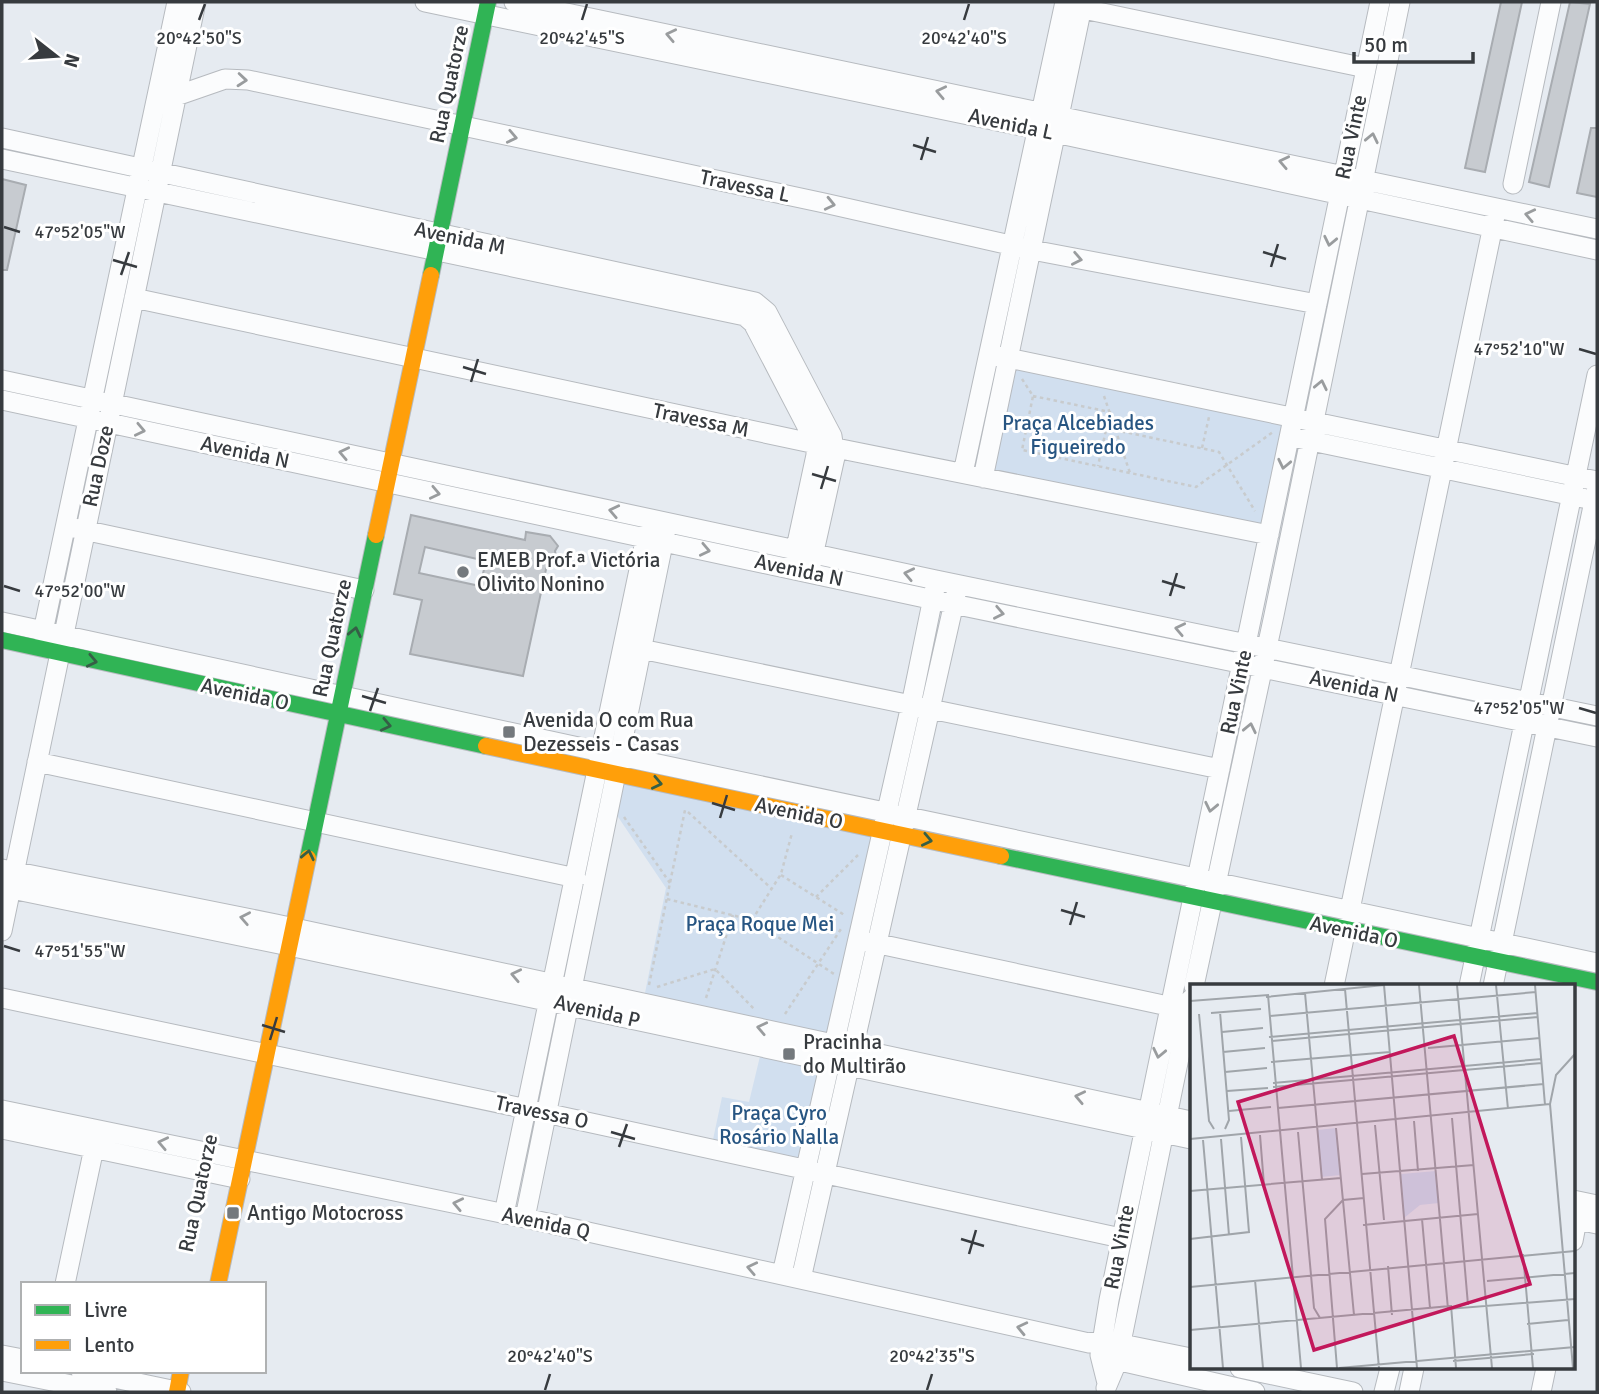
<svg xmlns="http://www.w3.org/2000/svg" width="1599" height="1394" viewBox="0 0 1599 1394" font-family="Signika,sans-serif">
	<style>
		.green { fill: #d1dfef }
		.building { fill: #c7cbd0; stroke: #a8acb1; stroke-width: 2; fill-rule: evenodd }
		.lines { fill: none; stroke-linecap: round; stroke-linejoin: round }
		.street-casing { stroke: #b6babf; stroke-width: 21 }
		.fast-casing { stroke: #b6babf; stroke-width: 18 }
		.slow-casing { stroke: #b6babf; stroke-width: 18 }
		.path { stroke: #c8cbcd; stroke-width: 2.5; stroke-dasharray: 3.5 3.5; stroke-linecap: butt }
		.street { stroke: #fbfcfd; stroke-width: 19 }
		.fast { stroke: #30b455; stroke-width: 16 }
		.slow { stroke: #ff9f0a; stroke-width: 16 }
		.oneway { stroke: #999c9e }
		.oneway2 { stroke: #355f46 }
		.ticks { fill: none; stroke: #373b3f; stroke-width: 2.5 }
		.poi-dot { fill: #74797d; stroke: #fff; stroke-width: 2.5 }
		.labels { text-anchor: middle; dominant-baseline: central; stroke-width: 6; stroke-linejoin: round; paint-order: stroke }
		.street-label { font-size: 21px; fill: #373b3f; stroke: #fff }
		.park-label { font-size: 21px; fill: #275582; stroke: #fff }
		.poi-label { font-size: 21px; fill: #373b3f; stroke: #fff; text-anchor: start }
		.inset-road { fill: none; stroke: #a0a5aa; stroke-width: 2 }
		.view { fill: #c2185b; fill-opacity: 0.15; stroke: #c2185b; stroke-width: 3.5 }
		.inset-edge { fill: none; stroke: #373b3f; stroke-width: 3.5 }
		.ticks-label { font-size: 18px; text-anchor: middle; fill: #373b3f; stroke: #fff; stroke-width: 6; stroke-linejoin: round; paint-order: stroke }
	</style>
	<rect width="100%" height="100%" fill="#e6ebf1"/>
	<path class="green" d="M1010 359 1293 418 1269 535 984 477Z
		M616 774 882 831 834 1043 643 1003 666 888 610 805Z
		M762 1048 830 1063 806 1170 711 1149 722 1097 749 1102Z"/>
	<path class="building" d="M1501 2H1522L1485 172 1465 168Z
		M1570 2 1590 4 1549 187 1529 182Z
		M1591 128H1597V197L1577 193Z
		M2 179 26 185 7 270H2Z
		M411 515 525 540 526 532 550 536 558 546 555 551 556 556 548 560 523 676 410 654 422 600 394 594ZM425 547 486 561 480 586 419 573Z"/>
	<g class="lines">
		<defs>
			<path id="street" d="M425 2 1055 133 1597 250
				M514 2 1597 229
				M1069 6 1366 68
				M176 96 225 79 248 80 824 203 1032 250 1317 304
				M2 138 755 302 767 312 832 436 835 457 811 565
				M2 159 745 316 753 323 816 444V455L793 562
				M1513 184 1551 2
				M134 298 816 444 1269 535
				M989 354 1597 481
				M2 380 936 580 1597 716
				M2 400 953 604 1597 737
				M1297 438 1583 498
				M963 473 1065 2
				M983 478 1083 2
				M74 528 364 590
				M2 622 620 756 1597 963
				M41 641 177 2
				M641 649 1220 769
				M37 762 576 878
				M2 869 276 924 1191 1121
				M2 887 289 946 1191 1139
				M2 931 196 2
				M865 941 1168 1006
				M1194 986 1274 615 1400 2
				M1334 986 1495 216
				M1469 986 1597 375
				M1493 986 1597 487
				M2 998 527 1109 1121 1238
				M2 1110 525 1218 1089 1343 1102 1340 1191 1358
				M2 1129 240 1179
				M1573 1200 1597 1205
				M504 1214 648 527
				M525 1218 666 529
				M1573 1219 1597 1224
				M1573 1241 1577 1220
				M782 1274 911 705 935 588
				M801 1279 956 594
				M65 1284 94 1148
				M2 1355 23 1359
				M1107 1358 1255 1392
				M1240 1368 1353 1392
				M2 1371 107 1392
				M81 1371 181 1392
				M1107 1383 1100 1355 1109 1300 1380 2
				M1106 1388 1117 1362 1191 999
				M1384 1392 1390 1368
				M1409 1392 1414 1368
				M1541 1392 1546 1368"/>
			<path id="fast" d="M431 275 488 2
				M2 640 486 746
				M1001 856 1597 982
				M308 858 376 535"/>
			<path id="slow" d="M376 535 431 275
				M486 746 1001 856
				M218 1284 308 858
				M177 1392 181 1371"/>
		</defs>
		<use href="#street" class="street-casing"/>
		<use href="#fast" class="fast-casing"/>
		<use href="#slow" class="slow-casing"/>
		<path class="path" d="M1022 379 1033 396 1022 450 1196 487 1273 432
			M1033 396 1110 412 1098 466
			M1104 396 1130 473
			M1115 430 1219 452 1255 511
			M1202 448 1209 417
			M688 812 772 889
			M624 817 670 883
			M781 875 846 916
			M816 897 858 855
			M667 899 752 920 834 974
			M752 920 781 874 792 833
			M649 985 685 810
			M657 987 715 969 754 1009
			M706 998 733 915
			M785 1014 841 929"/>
		<use href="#street" class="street"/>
		<use href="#fast" class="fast"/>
		<use href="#slow" class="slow"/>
	</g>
	<defs><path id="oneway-chevron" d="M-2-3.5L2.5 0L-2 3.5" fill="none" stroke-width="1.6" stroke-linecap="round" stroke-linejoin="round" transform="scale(1.75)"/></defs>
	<g class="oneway">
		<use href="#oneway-chevron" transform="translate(671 35) rotate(-168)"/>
		<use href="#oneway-chevron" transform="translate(242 80) rotate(5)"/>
		<use href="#oneway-chevron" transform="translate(941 92) rotate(-168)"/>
		<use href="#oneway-chevron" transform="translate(512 137) rotate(12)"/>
		<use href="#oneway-chevron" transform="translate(1372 138) rotate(-78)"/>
		<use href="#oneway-chevron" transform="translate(1284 162) rotate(-168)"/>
		<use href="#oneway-chevron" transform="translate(830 204) rotate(13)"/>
		<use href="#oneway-chevron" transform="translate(1530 215) rotate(-168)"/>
		<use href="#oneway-chevron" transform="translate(1330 241) rotate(102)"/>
		<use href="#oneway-chevron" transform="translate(1077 259) rotate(11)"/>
		<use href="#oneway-chevron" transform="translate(1321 385) rotate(-78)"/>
		<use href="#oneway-chevron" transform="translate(140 430) rotate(12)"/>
		<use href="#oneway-chevron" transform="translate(344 453) rotate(-168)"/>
		<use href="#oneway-chevron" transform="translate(1284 464) rotate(102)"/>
		<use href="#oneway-chevron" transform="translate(435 493) rotate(12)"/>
		<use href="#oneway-chevron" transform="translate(614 511) rotate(-168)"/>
		<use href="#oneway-chevron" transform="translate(705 550) rotate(12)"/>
		<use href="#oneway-chevron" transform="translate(909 574) rotate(-168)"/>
		<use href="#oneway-chevron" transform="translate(999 613) rotate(11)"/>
		<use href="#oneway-chevron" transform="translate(1180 629) rotate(-168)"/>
		<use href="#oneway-chevron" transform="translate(1250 728) rotate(-78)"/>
		<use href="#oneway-chevron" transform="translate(1211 807) rotate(102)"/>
		<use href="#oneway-chevron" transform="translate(245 918) rotate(-169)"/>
		<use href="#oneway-chevron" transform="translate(516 975) rotate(-168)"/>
		<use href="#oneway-chevron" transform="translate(762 1028) rotate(-168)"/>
		<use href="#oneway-chevron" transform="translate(1159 1053) rotate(102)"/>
		<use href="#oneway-chevron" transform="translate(1080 1097) rotate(-168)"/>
		<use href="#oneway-chevron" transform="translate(163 1143) rotate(-168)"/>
		<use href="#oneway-chevron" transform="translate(458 1204) rotate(-168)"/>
		<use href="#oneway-chevron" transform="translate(752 1268) rotate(-168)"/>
		<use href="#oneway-chevron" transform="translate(1022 1328) rotate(-167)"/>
	</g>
	<g class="oneway2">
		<use href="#oneway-chevron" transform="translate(355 632) rotate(-78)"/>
		<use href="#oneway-chevron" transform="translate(92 661) rotate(12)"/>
		<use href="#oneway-chevron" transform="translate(386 725) rotate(12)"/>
		<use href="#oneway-chevron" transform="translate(657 783) rotate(12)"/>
		<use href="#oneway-chevron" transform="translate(927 840) rotate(12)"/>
		<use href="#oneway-chevron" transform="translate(308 855) rotate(-78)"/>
	</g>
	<path class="ticks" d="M199 20 205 4M582 20 587 4M964 20 969 4M913 145 936 152M921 160 928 137M4 227 20 232M1263 252 1286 259M113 260 137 267M1271 267 1278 244M121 275 129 252M1579 349 1596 354M463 367 486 374M471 382 478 359M812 474 836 481M821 489 828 466M1162 581 1185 588M4 586 20 591M1170 596 1177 573M362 696 386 703M1579 708 1596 713M370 711 378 688M712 803 735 810M720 818 727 795M1061 910 1085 917M1070 925 1077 902M4 946 20 951M262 1025 285 1032M270 1040 277 1017M611 1132 635 1139M619 1147 627 1124M961 1239 984 1246M969 1254 976 1230M545 1390 550 1374M927 1390 932 1374"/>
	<g class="poi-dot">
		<circle cx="463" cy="572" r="7"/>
		<rect x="502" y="725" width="14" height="14" rx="3.5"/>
		<rect x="782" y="1047" width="14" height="14" rx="3.5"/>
		<rect x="226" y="1206" width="14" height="14" rx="3.5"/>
	</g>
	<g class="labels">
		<g class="street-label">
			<text transform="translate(449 84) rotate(-78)">Rua Quatorze</text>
			<text transform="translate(1011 124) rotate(12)">Avenida L</text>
			<text transform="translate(1351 137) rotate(-78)">Rua Vinte</text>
			<text transform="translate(745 186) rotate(12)">Travessa L</text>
			<text transform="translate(460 238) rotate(12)">Avenida M</text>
			<text transform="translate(701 420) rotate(12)">Travessa M</text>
			<text transform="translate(245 452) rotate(12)">Avenida N</text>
			<text transform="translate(98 466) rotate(-78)">Rua Doze</text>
			<text transform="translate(799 570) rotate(12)">Avenida N</text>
			<text transform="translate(332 638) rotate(-78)">Rua Quatorze</text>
			<text transform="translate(1354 686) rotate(12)">Avenida N</text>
			<text transform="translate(1236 692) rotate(-78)">Rua Vinte</text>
			<text transform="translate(245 694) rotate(12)">Avenida O</text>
			<text transform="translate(799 813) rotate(12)">Avenida O</text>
			<text transform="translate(1354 932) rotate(12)">Avenida O</text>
			<text transform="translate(597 1011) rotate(13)">Avenida P</text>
			<text transform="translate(542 1112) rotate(12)">Travessa O</text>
			<text transform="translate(198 1193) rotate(-78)">Rua Quatorze</text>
			<text transform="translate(546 1223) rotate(12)">Avenida Q</text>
			<text transform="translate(1119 1247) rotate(-79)">Rua Vinte</text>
		</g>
		<g class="park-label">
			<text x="1078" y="423">Praça Alcebiades<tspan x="1078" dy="24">Figueiredo</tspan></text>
			<text x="760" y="924">Praça Roque Mei</text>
			<text x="779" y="1113">Praça Cyro<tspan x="779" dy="24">Rosário Nalla</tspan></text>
		</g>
		<g class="poi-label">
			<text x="477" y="560">EMEB Prof.ª Victória<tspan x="477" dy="24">Olivito Nonino</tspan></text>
			<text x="523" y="720">Avenida O com Rua<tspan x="523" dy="24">Dezesseis - Casas</tspan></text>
			<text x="803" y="1042">Pracinha<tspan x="803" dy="24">do Multirão</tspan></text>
			<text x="247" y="1213">Antigo Motocross</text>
		</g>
	</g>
	<g transform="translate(1190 984)">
		<rect width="385" height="385" fill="#e6ebf1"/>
		<path d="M146 144 151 191 131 193 127 146ZM246 187 249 219 230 221 214 234 211 190Z" fill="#d1dfef"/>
		<path class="inset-road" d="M194 1 227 384M229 1 258 325 385 315M267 1 302 384M306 1 318 125M345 1 355 121M155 5 189 384M115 9 132 196M76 13 194 1M0 17 78 11 111 384M30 28 39 136 35 145M21 29 71 25M9 30 19 137 24 145M80 32 346 8M32 48 73 44M79 53 348 29M82 57 348 33M238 64 350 54M33 68 75 64M81 78 200 68M35 88 77 84M83 99 352 75M83 103 352 79M37 107 78 104M88 124 354 100M39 127 81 123M262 134 278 321M224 137 228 187M185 141 194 236M146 144 164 331M108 148 124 324 130 334M70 151 74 201M0 155 360 120M31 155 39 251M13 156 33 384M172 190 284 181M0 207 151 194M232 235 240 324M173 241 288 230M0 255 59 248 51 153M333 270 343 384M198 282 202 331M65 296 73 384M297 297 385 289M0 303 385 267M261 321 266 384M337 340 378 336M0 346 260 322M263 377 344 370M147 384 135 235 153 216 174 214M149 384 385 363M383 384 360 120 366 91 385 70"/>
		<path class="view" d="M264 52 340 300 124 366 48 118Z"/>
		<rect width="385" height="385" class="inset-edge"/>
	</g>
	<g class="ticks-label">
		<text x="199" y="44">20°42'50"S</text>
		<text x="582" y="44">20°42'45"S</text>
		<text x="964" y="44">20°42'40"S</text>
		<text x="80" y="238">47°52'05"W</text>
		<text x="1519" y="355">47°52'10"W</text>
		<text x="80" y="597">47°52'00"W</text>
		<text x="1519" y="714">47°52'05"W</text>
		<text x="80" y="957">47°51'55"W</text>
		<text x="550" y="1362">20°42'40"S</text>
		<text x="932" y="1362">20°42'35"S</text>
	</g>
	<rect width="1599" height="1394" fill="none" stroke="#373b3f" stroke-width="7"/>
	<rect x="21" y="1282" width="245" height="91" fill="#ffffff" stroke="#afb1b2" stroke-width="2"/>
	<rect x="35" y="1305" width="35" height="10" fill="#30b455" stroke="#afb1b2" stroke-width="2"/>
	<text x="84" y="1317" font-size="21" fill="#373b3f">Livre</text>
	<rect x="35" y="1340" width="35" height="10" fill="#ff9f0a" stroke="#afb1b2" stroke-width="2"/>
	<text x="84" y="1352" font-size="21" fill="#373b3f">Lento</text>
	<g transform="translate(56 56) rotate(107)" stroke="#ffffff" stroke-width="5" paint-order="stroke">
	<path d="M0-5L12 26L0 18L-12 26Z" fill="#373b3f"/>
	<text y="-10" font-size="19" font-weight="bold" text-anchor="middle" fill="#373b3f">N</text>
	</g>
	<path d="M1354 52v10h119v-10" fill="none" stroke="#373b3f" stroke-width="3.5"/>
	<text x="1364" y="52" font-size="21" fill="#373b3f" stroke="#ffffff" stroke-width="5" paint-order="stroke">50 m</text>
</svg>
